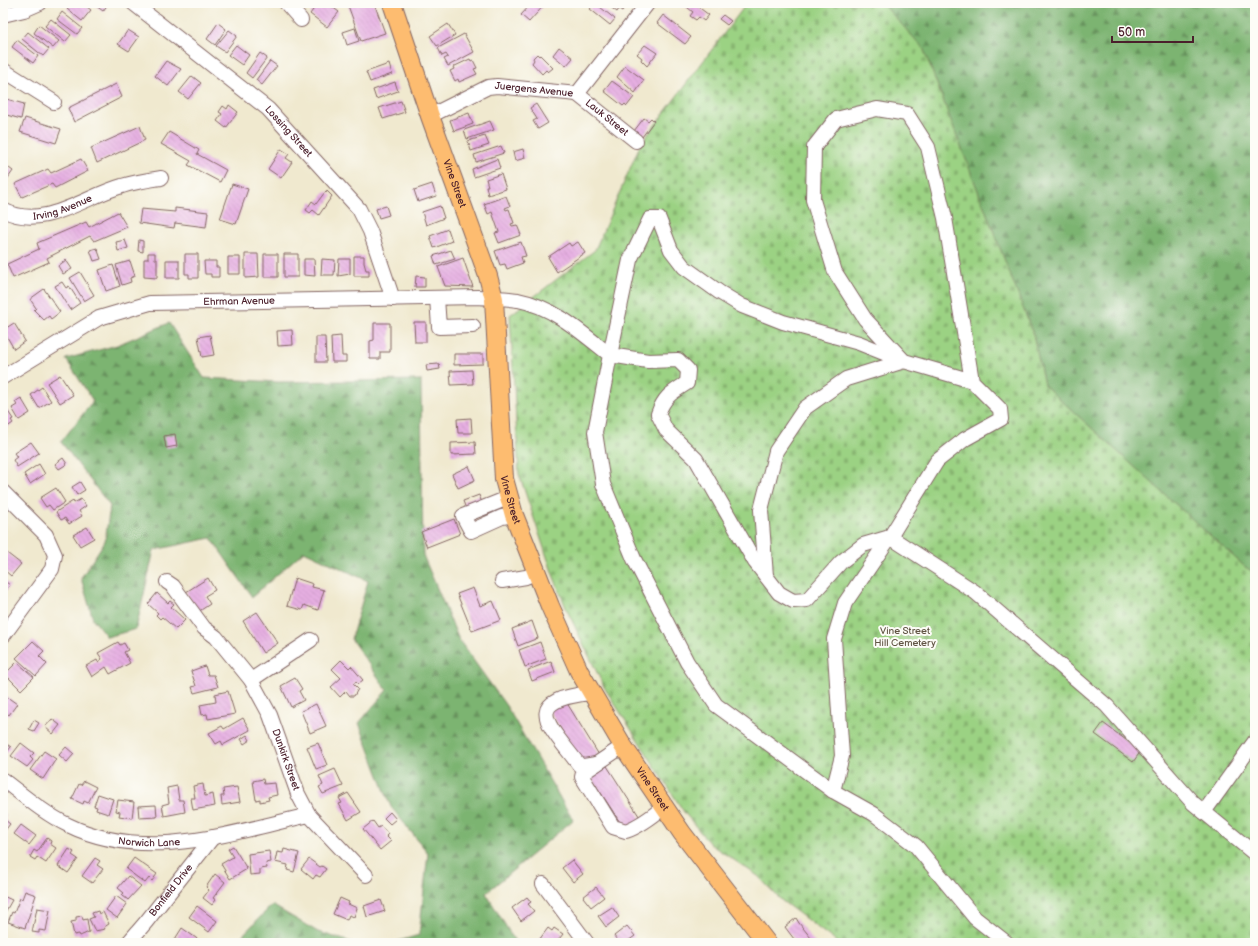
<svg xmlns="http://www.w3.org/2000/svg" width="1258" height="946" viewBox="0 0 1258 946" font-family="'Balsamiq Sans',sans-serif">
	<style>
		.forest { fill: url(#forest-firs); stroke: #636a4e }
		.cemetery { fill: url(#cemetery-stones); stroke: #727857 }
		.building { fill: url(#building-back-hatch) }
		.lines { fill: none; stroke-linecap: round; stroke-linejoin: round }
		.minor-casing { stroke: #846664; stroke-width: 16 }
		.major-casing { stroke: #846664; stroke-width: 20 }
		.minor { stroke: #fff; stroke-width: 14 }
		.major { stroke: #fdbc6f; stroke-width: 18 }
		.labels { text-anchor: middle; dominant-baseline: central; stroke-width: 4; stroke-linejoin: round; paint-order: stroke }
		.street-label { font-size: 10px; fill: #4a1f2b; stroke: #fdfcf7 }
		.park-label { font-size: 10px; fill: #625545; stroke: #fdfcf7 }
	</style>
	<defs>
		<pattern id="forest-firs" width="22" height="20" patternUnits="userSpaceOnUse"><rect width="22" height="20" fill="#7cb471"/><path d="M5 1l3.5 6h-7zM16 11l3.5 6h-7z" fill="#68925d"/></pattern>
		<pattern id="cemetery-stones" width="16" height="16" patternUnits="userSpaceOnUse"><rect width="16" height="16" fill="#9bd283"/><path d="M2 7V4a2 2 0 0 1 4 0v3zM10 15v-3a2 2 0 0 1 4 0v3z" fill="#87b471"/></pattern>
		<pattern id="building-back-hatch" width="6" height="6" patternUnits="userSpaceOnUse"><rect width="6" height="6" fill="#e6afe2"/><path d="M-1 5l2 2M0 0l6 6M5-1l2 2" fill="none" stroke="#c796c2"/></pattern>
	</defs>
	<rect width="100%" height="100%" fill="#fdfcf7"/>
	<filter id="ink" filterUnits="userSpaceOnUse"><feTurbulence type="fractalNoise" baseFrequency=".025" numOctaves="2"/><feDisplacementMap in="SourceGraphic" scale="8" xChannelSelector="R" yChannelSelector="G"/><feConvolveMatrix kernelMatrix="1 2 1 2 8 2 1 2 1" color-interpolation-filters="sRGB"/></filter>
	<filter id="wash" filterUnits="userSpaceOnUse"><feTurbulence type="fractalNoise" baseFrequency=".012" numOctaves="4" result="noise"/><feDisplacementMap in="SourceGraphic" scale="16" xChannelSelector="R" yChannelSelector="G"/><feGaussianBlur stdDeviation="0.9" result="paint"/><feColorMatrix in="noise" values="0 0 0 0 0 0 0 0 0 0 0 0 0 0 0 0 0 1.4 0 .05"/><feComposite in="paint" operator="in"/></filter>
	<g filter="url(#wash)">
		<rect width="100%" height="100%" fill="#f0e9cf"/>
		<path class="forest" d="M882 3H1255V573L1245 567 1044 385 1033 334 923 48Z
			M169 323 204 378 278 382 421 380 423 555 459 640 507 707 573 820 486 893 516 943H392L419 935 428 853 391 807 359 723 387 690 351 639 368 581 304 551 252 597 211 538 154 550 136 629 107 637 93 619 81 578 105 541 110 506 61 442 93 401 66 359 117 345Z
			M272 905 318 932 354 943H235Z"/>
		<path class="cemetery" d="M747 3H882L923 48 1033 334 1044 385 1245 567 1255 573V943H838L781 900 758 876 710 844 684 812 604 687 566 608 552 572 519 474 510 315 595 250 640 145Z"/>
		<g id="blocks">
			<path class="building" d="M72 3H82L91 10 82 21 67 9Z
				M92 3H106L108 4 103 11Z
				M318 3H327L339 12 327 27 310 14Z
				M347 3H374L385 33 361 41Z
				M532 3H546L529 22 521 15Z
				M595 3 615 19 610 25 590 9Z
				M605 3H624L626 5 622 11 619 9 617 12Z
				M682 3H693L709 15 704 21 699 17 696 20 690 16 693 12Z
				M62 12 82 28 77 34 57 19Z
				M663 15 691 37 685 44 657 23Z
				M723 15 731 21 727 25 719 19Z
				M51 19 71 35 65 42 45 26Z
				M218 23 226 29 215 45 207 39Z
				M448 24 455 35 437 46 430 36Z
				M39 25 59 41 53 48 34 33Z
				M355 28 359 41 347 45 343 32Z
				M128 30 139 37 129 51 118 44Z
				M229 30 237 36 225 52 216 46Z
				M28 32 49 49 43 56 22 39Z
				M464 34 474 52 448 66 444 59 448 57 446 54 442 56 438 48Z
				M17 40 38 56 33 63 12 47Z
				M236 45 249 55 242 65 228 55Z
				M645 45 657 53 647 66 641 60 642 58 637 54Z
				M559 47 573 58 566 66 553 55Z
				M260 53 267 58 252 78 246 73Z
				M537 54 539 56 540 55 553 68 548 72 546 70 542 74 532 63 534 60 533 58Z
				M470 59 471 61 473 60 477 68 474 69 477 74 459 82 458 79 455 81 450 71 454 69 453 67Z
				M166 61 181 69 168 86 155 76Z
				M270 61 277 66 262 85 256 80Z
				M389 64 392 74 370 82 366 72Z
				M625 66 644 80 635 93 617 77Z
				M192 76 201 83 188 99 179 92Z
				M612 81 634 97 627 106 625 104 623 106 604 91Z
				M395 82 398 91 376 99 373 90Z
				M116 84 122 97 74 122 68 108Z
				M3 98 24 104 21 119 3 114Z
				M401 101 405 112 383 119 379 108Z
				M536 104 548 123 538 129 533 121 537 119 530 108Z
				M229 105 238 112 226 128 217 121 222 114 219 112 223 106 227 109Z
				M469 113 473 124 454 131 450 120Z
				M25 118 61 129 56 143 20 132Z
				M644 118 648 121 651 118 654 121 642 137 634 131Z
				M490 121 494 130 467 139 464 130Z
				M140 126 145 140 97 163 91 148Z
				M169 132 199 150 197 154 226 170 220 182 188 165 191 161 161 144Z
				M485 136 489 145 471 151 468 141Z
				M501 146 504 153 476 162 474 155Z
				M281 149 289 154 286 158 292 162 281 178 268 169Z
				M523 149 525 158 515 161 513 152Z
				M81 159 88 171 55 188 52 184 22 197 15 184 48 169 51 173Z
				M497 159 500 168 474 177 472 169Z
				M5 165 13 171 3 185V167Z
				M501 174 506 189 488 195 486 186H488L486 179Z
				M232 184 248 189 236 224 220 219Z
				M432 184 436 196 418 202 414 190Z
				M327 191 332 196 319 215 313 210 310 213 306 210 312 201 316 204 325 192 326 193Z
				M506 196 510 206 505 208 506 210 509 209 514 223 511 224 512 226 517 225 521 235 499 243 495 233 499 232 492 212 488 214 484 204Z
				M386 206 389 215 379 218 376 209Z
				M440 206 444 218 426 225 422 212Z
				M175 208 208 212 206 227 175 223 174 228 139 223 141 209 175 212Z
				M118 212 127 227 94 241 90 236 47 258 49 262 13 278 7 264 39 249 37 243 86 222 89 227Z
				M448 229 452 241 434 248 430 236Z
				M125 240 128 248 118 251 116 242Z
				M139 240 143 241V252L138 251Z
				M521 242 526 256 521 257 523 263 507 269 505 264 500 265 495 251Z
				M578 242 585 253 557 272 548 257 569 243 571 246Z
				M97 248 101 259 94 261 90 250Z
				M451 250 455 259 436 265 433 256Z
				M148 253H155V259H157V278L144 277V259H148Z
				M185 254H198V278H189V274H185Z
				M245 254H258L259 277 245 278Z
				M264 254H278V277H264Z
				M284 254H298V277H284Z
				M354 256H364V263L366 270H369V276H354Z
				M228 257H240V274H228Z
				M463 258 473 287 445 286 438 267Z
				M304 259H314L315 276 304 275Z
				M322 259 335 260 334 275H321Z
				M339 259H350V274L338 276Z
				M66 260 72 269 63 274 58 266Z
				M166 260H179V278H166Z
				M130 261 135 276 130 278 131 282 122 285 116 265Z
				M204 261H216V267H219V277H211V274H205Z
				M113 265 120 286 106 291 99 270Z
				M80 272 94 295 84 301 70 278Z
				M416 276 425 277V287H415Z
				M62 282 66 288 69 286 80 303 70 310 55 286Z
				M44 289 60 312 51 319 49 316 44 320 34 310 36 308 30 299Z
				M414 322H426V342H415Z
				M14 323 25 341 14 349 3 330Z
				M374 323H390V352H380V359H370V341L374 340Z
				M292 330 293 345 278 346 277 331Z
				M210 335 214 355 202 357 198 337Z
				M341 336 342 356H346V362H332L331 337Z
				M316 337H325L326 362H316Z
				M454 354H483V364L454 365Z
				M439 364 440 369 427 371 426 365Z
				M472 370 473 384 451 385 450 371Z
				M60 375 73 395 60 403 47 383Z
				M42 387 51 401 39 408 31 395Z
				M21 398 30 413 19 420 12 408 17 405 15 402Z
				M7 410 13 419 11 420 13 423 3 430V413Z
				M471 418 472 433H458L457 419Z
				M175 434 177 446 166 448 164 436Z
				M31 442 39 453 17 467 13 460 17 457 14 453Z
				M475 442 476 454 451 455V443Z
				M63 458 67 464 59 469 55 464Z
				M39 464 45 474 30 484 24 474Z
				M469 466 475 480 458 488 452 474Z
				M80 482 85 490 77 495 72 487Z
				M56 488 65 502 53 510 49 505 46 507 40 498Z
				M479 495 482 503 466 509 463 501Z
				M81 499 86 506 79 511 82 516 69 524 65 518 61 520 56 512 73 501 74 503Z
				M454 519 460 534 427 547 421 532Z
				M87 527 94 538 80 546 73 535Z
				M3 550 21 564 11 576 3 569Z
				M208 578 215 590 205 596 210 604 198 612 186 592Z
				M295 578 313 584 312 587 324 590 318 610 304 605 302 610 287 606Z
				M3 580 10 585 3 595Z
				M473 588 480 606 493 601 501 620 472 631 457 594Z
				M157 593 168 603 170 601 174 604 171 607 185 620 176 629 162 617 160 619 156 615 158 613 148 604Z
				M257 612 278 643 263 653 243 621Z
				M532 621 538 638 518 646 512 629Z
				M33 641 44 651 39 656 47 664 36 676 16 658Z
				M118 642 120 645 124 643 128 650 124 652 130 663 110 674 106 667 92 677 86 666 97 660 98 662 102 659 98 653Z
				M540 642 546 659 525 667 519 650Z
				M341 660 349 668 351 666 363 680 358 684 356 682 353 684 358 689 354 696H350L346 691 340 697 331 687 341 678 332 669Z
				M551 661 555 672 532 681 528 670Z
				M17 662 34 677 21 690 5 674Z
				M205 666 208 675H214L218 687 194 693 192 687 196 686 191 671Z
				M295 678 302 689 299 691 304 700 291 707 281 686Z
				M228 691 235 714 208 719 207 714 202 715 200 705 216 702 215 694Z
				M3 694 17 704 9 715 3 710Z
				M565 700 599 755 583 764 549 710Z
				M316 704 326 726 310 733 301 711Z
				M243 718 250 730 223 745 221 741 216 744 209 733 222 726 224 729Z
				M52 719 60 725 53 734 45 727Z
				M34 720 39 723 34 731 29 729Z
				M1103 723 1141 751 1133 762 1095 734Z
				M247 735 250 740 244 744 241 739Z
				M5 743 11 747 4 756 3 745Z
				M21 743 34 753 30 757 33 760 27 767 11 756Z
				M318 743 327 765 316 769 307 747Z
				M66 747 74 754 67 762 59 755Z
				M44 751 56 759 43 779 30 770Z
				M607 766 641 819 625 830 590 776Z
				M335 769 343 786 323 794 319 787 323 785 319 776Z
				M263 779 264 784 275 783 277 795 268 797 269 800 260 802V799L256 800 253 781Z
				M84 781 96 787 88 803 84 801 83 804 72 799 79 784 81 785Z
				M203 784 205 796 213 794 215 806 193 810 191 798H195L193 786Z
				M177 786 179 800H183L185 812 164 816 162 805 169 803 167 788Z
				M237 787 240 802 222 805 221 796H224L223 789Z
				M348 793 361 812 348 820 339 804 342 803 339 798Z
				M98 794 113 799 108 814 96 810 97 807 94 806Z
				M118 800 134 802 132 818 119 816 120 812 116 811Z
				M156 805 157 817 139 818 138 806Z
				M390 812 396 819 390 824 384 818Z
				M3 813 6 815 4 819 10 824 3 833Z
				M373 821 378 828 381 826 388 834 386 836 391 841 380 850 363 829Z
				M21 825 36 836 29 845 14 834Z
				M47 838 51 841 50 844 56 848 46 863 37 857 35 860 30 857 34 850 37 852Z
				M233 846 247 869 230 879 221 864 233 857 228 849Z
				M69 849 74 852 72 855 78 859 68 873 58 866Z
				M284 849 299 853 294 872 287 870 288 865 275 862 277 852 283 853Z
				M269 851 271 862 266 863 267 868 260 869V874L250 875 248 854Z
				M95 858 100 861 97 865 103 869 92 883 82 876Z
				M134 858 157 874 152 881 149 878 145 883 126 869Z
				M309 859 320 867 322 866 326 869 320 877 316 875 313 879 301 869Z
				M572 860 583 874 573 882 562 868Z
				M215 874 225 882 213 898 216 900 212 905 203 898 209 890 206 887Z
				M128 876 141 886 128 900 122 895 124 893 118 888Z
				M596 887 604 897 591 907 583 897Z
				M25 891 36 895 25 928 8 922 12 912 14 913 20 898 22 899Z
				M3 896 12 900 3 916Z
				M116 896 127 904 117 918 106 910Z
				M527 897 531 902 528 904 534 911 521 921 512 908Z
				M340 898 349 902 348 904 357 908 354 917 349 915 347 920 333 914Z
				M381 900 385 911 367 917 364 906Z
				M197 906 217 921 209 932 189 917Z
				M612 907 619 917 606 927 598 916Z
				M37 908 50 910 46 931 39 930V933L32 932Z
				M98 911 99 914 103 912 109 924 104 927 105 929 95 931 89 919 94 917 92 913Z
				M82 916 83 920 87 919 89 932 80 936 79 934 74 935 71 922 76 921V917Z
				M796 918 799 923 815 943H797L785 927Z
				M627 926 635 936 625 943H619L614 936Z
				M182 928 203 943H180L175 939Z
				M548 928 552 931 554 928 563 934 556 943H542L539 940Z"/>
		</g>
	</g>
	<g filter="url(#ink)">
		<use href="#blocks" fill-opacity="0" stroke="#846664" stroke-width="1"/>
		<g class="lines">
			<defs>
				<g id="minor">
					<path id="s1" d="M133 3 268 109 359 209 370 231 393 299"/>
					<path d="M286 3 301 20"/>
					<path d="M3 15 24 10 40 3"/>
					<path d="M3 70 54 102"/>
					<path id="s2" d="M577 94 636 141"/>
					<path id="s3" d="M430 116 488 87 497 86 577 94 648 3"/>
					<path id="s4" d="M3 210C43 231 83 197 122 186 134 182 148 180 161 178"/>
					<path d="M437 298 439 327 473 326"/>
					<path d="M904 361 859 343 783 322 742 306 719 292 684 267 671 250 659 219H650L630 260 610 355 648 361 678 360 688 370 687 383C671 393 664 397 658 414L666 430 696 459 755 562 779 593 793 601 807 600 841 562 863 545 890 537 975 592 1107 706 1193 803 1255 854"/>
					<path id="s5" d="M3 377 99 318 150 303 478 297C491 298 505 298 518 300 554 307 582 333 610 355L595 432 603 484 634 559 687 662 716 705 833 791 874 814 916 846 975 918 1007 943"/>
					<path d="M3 492 46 535 55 555 52 569 3 636"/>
					<path d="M508 498 463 516 471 531 502 517 514 515"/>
					<path d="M766 576 761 510 776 451 805 408 846 379 904 361"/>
					<path d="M502 581 526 577 537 572"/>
					<path id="s6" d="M167 582 173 586 204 628 216 637 251 680 270 715 298 794 309 815 366 875"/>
					<path d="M251 680 311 640"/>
					<path d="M591 693C519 701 549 725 579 765L584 766 596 764"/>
					<path d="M623 746 583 773 582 777 613 827 626 831C640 826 653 816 665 806"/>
					<path id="s7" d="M3 780C24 796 45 814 68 825 146 863 230 833 309 815"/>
					<path d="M833 791 842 756 834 639 845 603 890 537 937 461 965 439 1001 419 1000 409 972 381 945 218 928 147 907 114 877 109 836 119 814 147 813 200 835 272 865 319 904 361 972 381"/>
					<path d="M1204 812 1255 741"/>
					<path d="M543 884 587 943"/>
					<path id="s8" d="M128 943 146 922 213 837"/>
				</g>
				<g id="major">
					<path id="s9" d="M392 3 430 116 488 276 494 299 504 479 514 515 550 606 579 671 623 746 682 833 767 943"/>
				</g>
			</defs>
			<use href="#minor" class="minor-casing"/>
			<use href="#major" class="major-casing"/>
			<use href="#minor" class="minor"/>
			<use href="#major" class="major"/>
		</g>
	</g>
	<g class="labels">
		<g class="street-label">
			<text stroke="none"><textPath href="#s3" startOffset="111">Juergens Avenue</textPath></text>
			<text stroke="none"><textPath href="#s2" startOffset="38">Lauk Street</textPath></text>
			<text stroke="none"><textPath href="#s1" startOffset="202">Lossing Street</textPath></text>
			<text stroke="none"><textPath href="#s9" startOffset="191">Vine Street</textPath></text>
			<text stroke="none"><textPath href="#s4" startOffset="62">Irving Avenue</textPath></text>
			<text stroke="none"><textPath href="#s5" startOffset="255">Ehrman Avenue</textPath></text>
			<text stroke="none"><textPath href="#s9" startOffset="515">Vine Street</textPath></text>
			<text stroke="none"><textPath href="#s6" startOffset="217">Dunkirk Street</textPath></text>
			<text stroke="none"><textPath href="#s9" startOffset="839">Vine Street</textPath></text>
			<text stroke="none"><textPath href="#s7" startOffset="163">Norwich Lane</textPath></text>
			<text stroke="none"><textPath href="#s8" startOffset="68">Bonfield Drive</textPath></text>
		</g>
		<g class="park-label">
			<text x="905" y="631">Vine Street<tspan x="905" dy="12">Hill Cemetery</tspan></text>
		</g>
	</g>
	<rect width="1258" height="946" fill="none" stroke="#fdfcf7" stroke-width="16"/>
	<path d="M1112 36v6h81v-6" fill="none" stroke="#4a1f2b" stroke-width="2"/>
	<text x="1118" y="36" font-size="12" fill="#4a1f2b" stroke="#fdfcf7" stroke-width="3" paint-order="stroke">50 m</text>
</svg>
